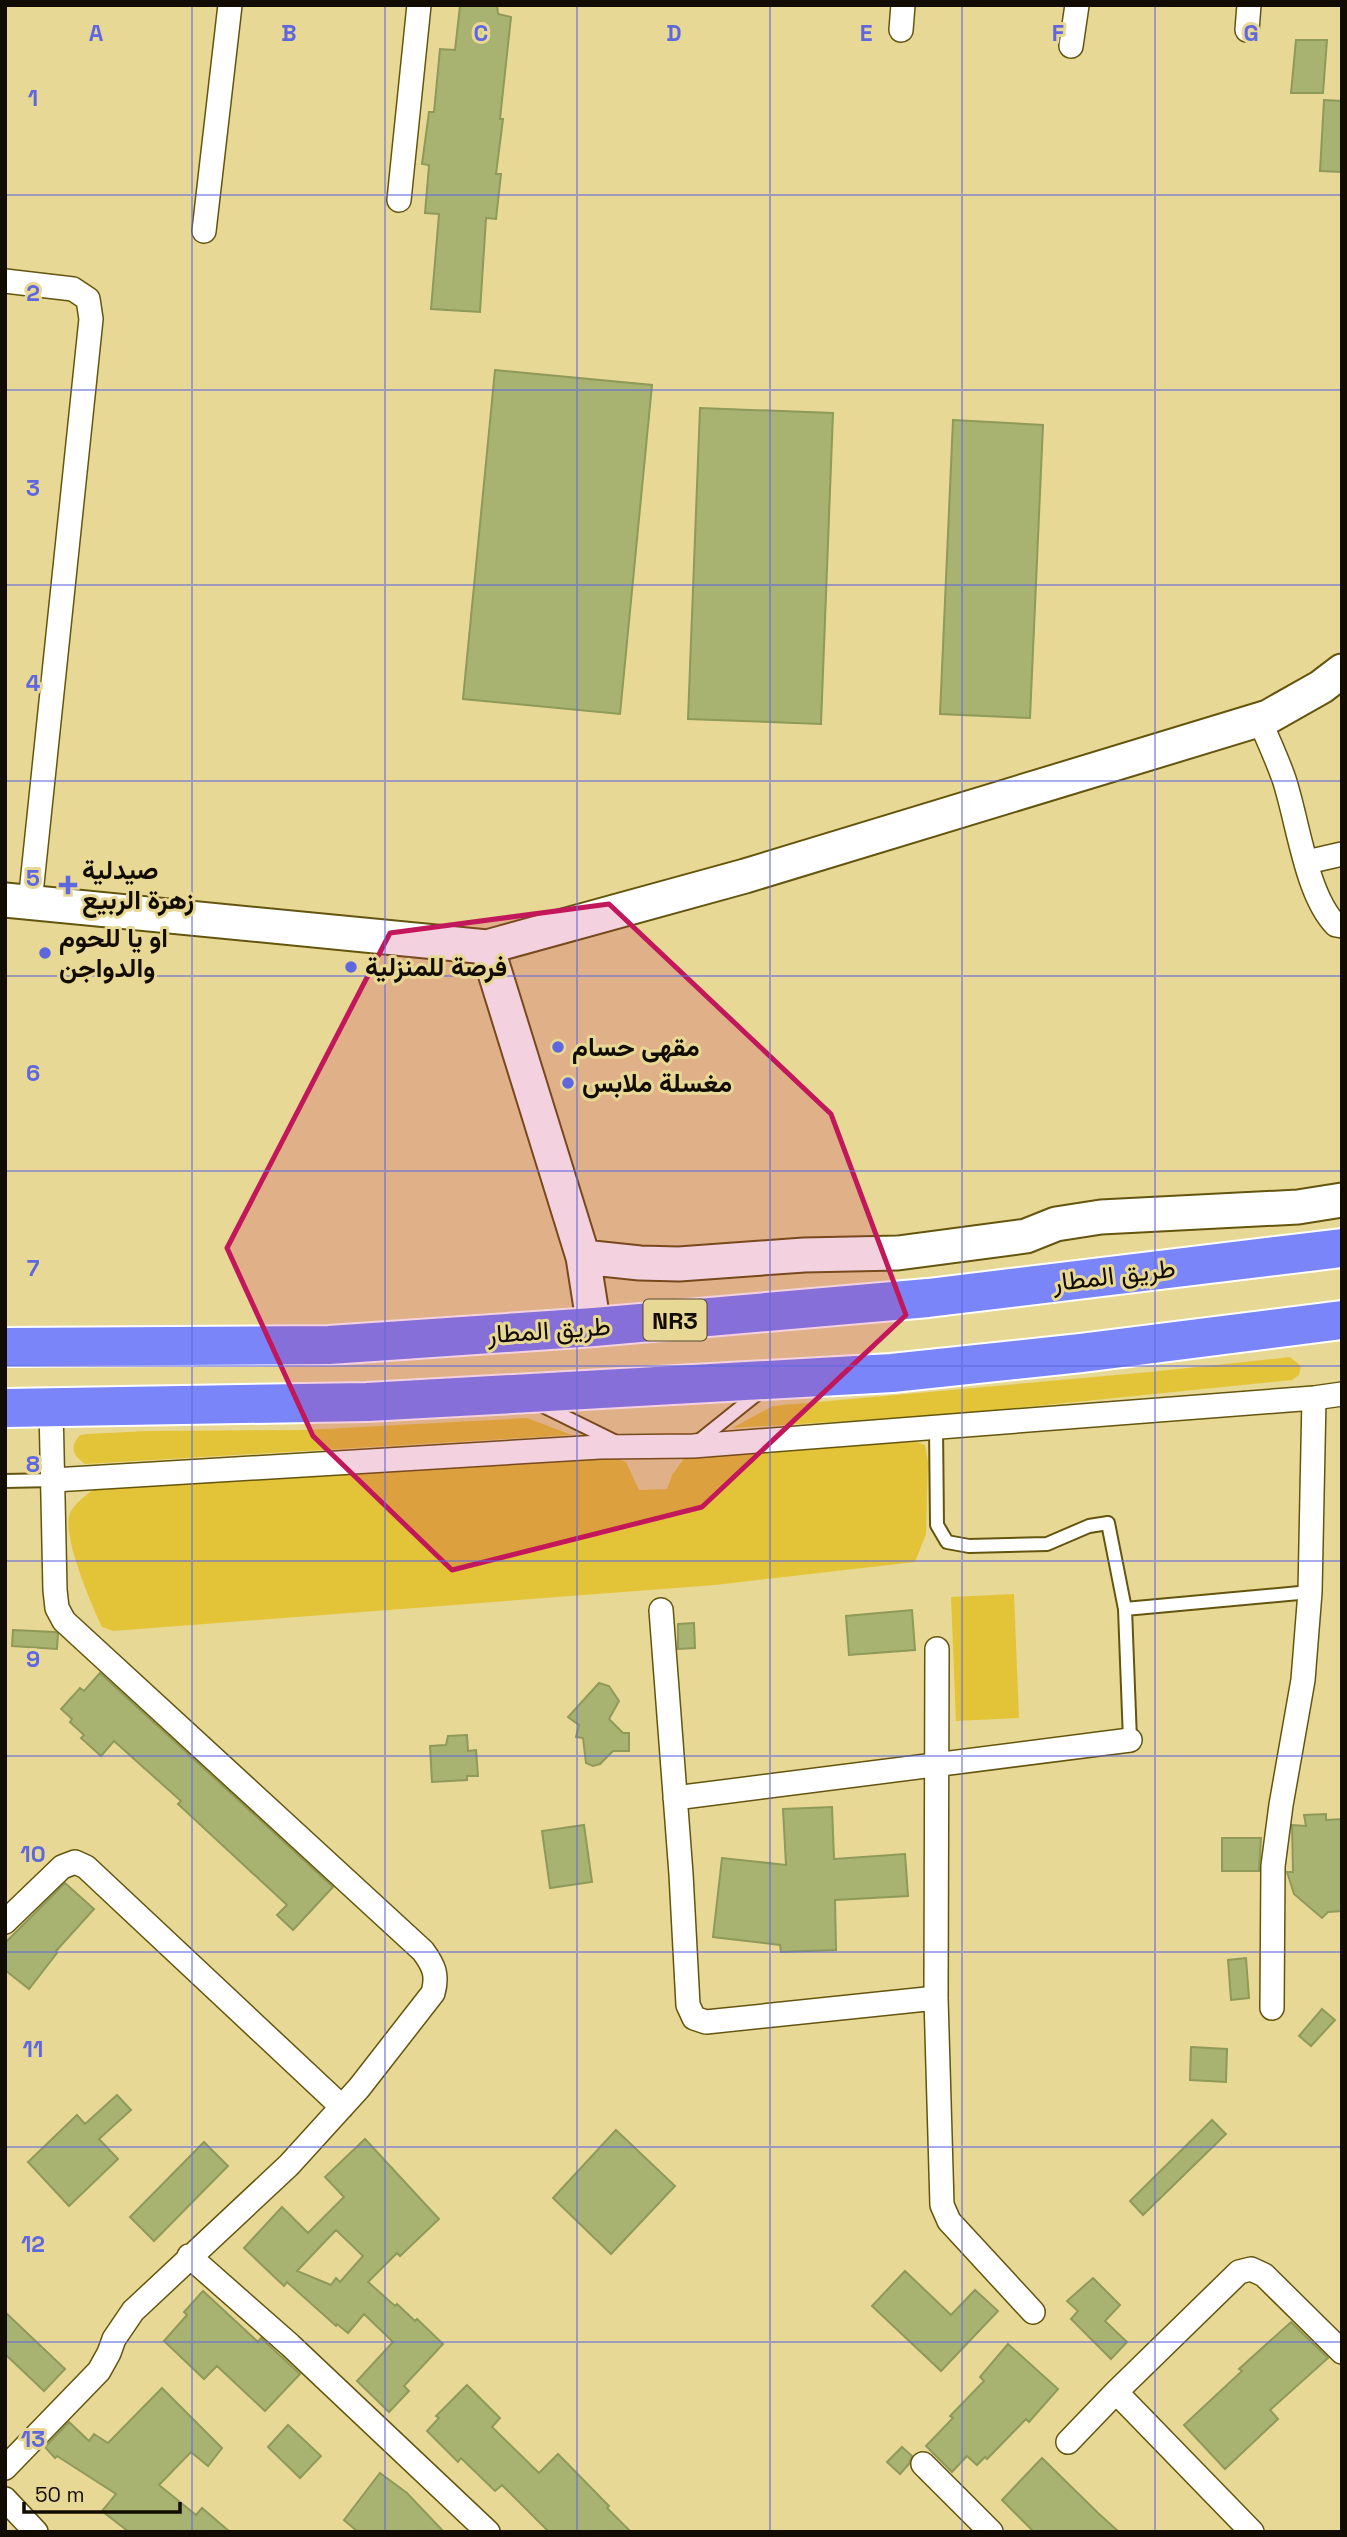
<svg xmlns="http://www.w3.org/2000/svg" width="1347" height="2537" viewBox="0 0 1347 2537" font-family="'Space Grotesk',Vazirmatn,sans-serif">
	<style>
		.green { fill: #e3c438 }
		.building { fill: #a8b372; stroke: #8f9959; stroke-width: 2; fill-rule: evenodd }
		.lines { fill: none; stroke-linecap: round; stroke-linejoin: round }
		.lane-casing { stroke: #64550e; stroke-width: 16 }
		.street-casing { stroke: #64550e; stroke-width: 26 }
		.secondary-casing { stroke: #64550e; stroke-width: 37 }
		.highway-casing { stroke: #fff; stroke-width: 42 }
		.lane { stroke: #fff; stroke-width: 12 }
		.street { stroke: #fff; stroke-width: 23 }
		.secondary { stroke: #fff; stroke-width: 33 }
		.highway { stroke: #7985f9; stroke-width: 38 }
		.marked { fill: #c2185b; fill-opacity: 0.2; stroke: #c2185b; stroke-width: 5; stroke-linejoin: round }
		.grid { fill: none; stroke: #5f67df; stroke-width: 2; stroke-opacity: 0.55 }
		.poi-dot { fill: #5f67df; stroke: #e8d895; stroke-width: 2.5 }
		.labels { text-anchor: middle; dominant-baseline: central; stroke-width: 6; stroke-linejoin: round; paint-order: stroke }
		.shield { fill: #e8d895; stroke: #52482d; stroke-width: 2 }
		.shield-label { font-size: 24px; font-weight: bold; fill: #110b00 }
		.poi-label { font-size: 26px; font-weight: bold; fill: #110b00; stroke: #e8d895; text-anchor: start }
		.street-label { font-size: 26px; fill: #110b00; stroke: #e8d895 }
		.grid-label { font-size: 23px; text-anchor: middle; font-weight: bold; fill: #5f67df; stroke: #e8d895; stroke-width: 6; stroke-linejoin: round; paint-order: stroke }
	</style>
	<rect width="100%" height="100%" fill="#e8d895"/>
	<path class="green" d="M1290 1357 1301 1366 1299 1375 1292 1380 946 1415 732 1428 773 1406 1150 1372Z
		M527 1418 572 1435 85 1464C73 1455 69 1447 80 1435L88 1434 148 1431 305 1430Z
		M917 1442 925 1445 928 1462 926 1534 915 1562 715 1585 113 1631 102 1627C92 1606 59 1530 71 1511 78 1500 90 1492 100 1485L614 1457 626 1462 639 1490 667 1489 672 1475 688 1453Z
		M1014 1594 1019 1718 956 1721 951 1597Z"/>
	<path class="building" d="M497 5 498 14 511 17 500 119H503L496 174H501L496 219 486 218 480 312 431 309 439 214 425 213 429 165 422 164 429 112H434L440 49 455 50 460 6Z
		M1296 40H1327L1323 93H1291Z
		M1324 100 1342 101V172L1320 171Z
		M495 370 652 385 620 714 463 699Z
		M700 408 833 413 821 724 688 719Z
		M953 420 1043 425 1030 718 940 714Z
		M912 1610 915 1650 849 1655 846 1616Z
		M694 1623 695 1648 678 1649V1624Z
		M13 1630 55 1632 58 1634 57 1649 12 1646Z
		M100 1673 333 1887 293 1930 277 1915 287 1905 178 1804 181 1801 114 1741 101 1756 81 1738 84 1735 70 1722 72 1719 61 1709 80 1688 84 1691Z
		M599 1683 609 1686 619 1701 609 1719 623 1733H629V1751H613L600 1764 593 1766 586 1763 583 1738 576 1737 579 1725 568 1717Z
		M467 1735 468 1751 476 1750 478 1776H467V1780L432 1782 430 1746 446 1745 448 1736Z
		M832 1807 834 1859 905 1854 908 1896 835 1900 836 1950 781 1952 780 1945 713 1937 722 1858 786 1865 783 1809Z
		M1326 1814V1820L1342 1819V1911L1328 1912 1322 1918 1294 1894 1287 1872H1293L1292 1825 1306 1826 1304 1815Z
		M584 1825 592 1882 550 1888 542 1831Z
		M1222 1838H1261L1259 1871H1222Z
		M65 1883 94 1909 56 1951 57 1953 29 1989 5 1970V1943Z
		M1246 1958 1249 1998 1231 2000 1228 1960Z
		M1322 2009 1335 2020 1311 2046 1299 2036Z
		M1191 2047 1227 2049 1226 2082 1190 2080Z
		M117 2095 131 2110 99 2139 118 2159 69 2206 28 2162 77 2115 85 2124Z
		M1212 2120 1226 2134 1143 2215 1130 2201Z
		M616 2130 675 2186 611 2254 553 2198Z
		M365 2139 439 2219 400 2256 397 2253 368 2282 395 2306 397 2304 415 2321 417 2319 443 2344 404 2386 409 2391 389 2412 357 2381 393 2342 364 2314 348 2333 337 2324 336 2326 287 2282 284 2286 244 2248 282 2207 308 2233 344 2197 325 2177ZM336 2230 363 2256 340 2282 336 2278 331 2285 297 2271Z
		M204 2142 228 2166 154 2241 130 2217Z
		M905 2271 951 2315 975 2290 998 2311 941 2371 872 2306Z
		M1093 2278 1120 2305 1105 2321 1127 2342 1111 2359 1071 2319 1078 2311 1067 2301Z
		M203 2291 258 2342 261 2338 300 2374 265 2411 217 2366 204 2379 164 2341 187 2315 184 2312Z
		M5 2312 65 2369 44 2391 5 2354Z
		M1291 2322 1328 2358 1270 2410 1278 2419 1225 2469 1184 2425 1242 2371 1239 2369Z
		M1008 2344 1058 2389 1029 2422 1026 2419 987 2459 985 2457 977 2465 967 2456 952 2472 926 2446 953 2418 950 2416 984 2381 980 2377Z
		M467 2385 500 2418 492 2427 539 2473 558 2454 609 2506 607 2508 631 2532H549L502 2485 495 2491 461 2458 458 2462 427 2431 439 2418 436 2416Z
		M162 2388 222 2448 208 2466 191 2452 159 2485 196 2515 202 2508 230 2532H129L102 2511 116 2494 57 2456 55 2458 45 2447 69 2422 89 2441 94 2434 108 2443Z
		M288 2425 321 2456 300 2478 268 2447Z
		M902 2447 912 2456 909 2464 900 2474 887 2462Z
		M1042 2458 1098 2513 1119 2532H1034L1002 2500Z
		M380 2473 407 2493 444 2532H358L344 2520Z"/>
	<g class="lines">
		<defs>
			<path id="lane" d="M541 1405 616 1442
				M936 1427 937 1525 947 1542 969 1546 1047 1544 1089 1526 1108 1523 1125 1609 1130 1740
				M696 1443 761 1391
				M5 1481 54 1480
				M1125 1609 1310 1592"/>
			<path id="street" d="M901 30 903 5
				M1247 30 1249 5
				M1071 46 1077 5
				M399 200 419 5
				M204 231 230 5
				M5 281 73 289 88 299 91 319 30 903
				M1259 719C1268 739 1277 759 1284 779 1298 821 1306 895 1336 925L1342 926
				M1307 862 1342 854
				M54 1480 600 1447 693 1446 1314 1398 1342 1394
				M661 1610 681 1874 688 2005 694 2018 706 2022 936 1998
				M937 1649 936 1998 942 2205 949 2221 1033 2312
				M675 1798 1130 1740
				M5 1922 62 1867 75 1862 86 1867 342 2107
				M1272 2008 1273 1866 1281 1805 1303 1680 1310 1592 1314 1398
				M189 2256 290 2345 488 2532
				M1116 2392 1252 2532
				M1068 2442 1116 2392 1239 2272 1251 2269 1264 2275 1342 2352
				M923 2464 991 2532
				M5 2468 99 2371 109 2353 114 2339 133 2311 289 2165 359 2088 433 1993C438 1975 434 1966 423 1951L64 1621 57 1608 55 1590 51 1407
				M5 2499 36 2532"/>
			<path id="secondary" d="M5 900 487 947 745 876 1268 717 1321 687 1342 671
				M487 947 583 1257 594 1327
				M583 1257 640 1263 679 1264 804 1255 898 1253 1026 1236 1056 1224 1101 1217 1298 1207 1342 1200"/>
			<path id="highway" d="M5 1347 329 1345 594 1327 928 1298 1342 1248
				M5 1408 367 1402 892 1373 1081 1353 1342 1320"/>
		</defs>
		<use href="#lane" class="lane-casing"/>
		<use href="#street" class="street-casing"/>
		<use href="#secondary" class="secondary-casing"/>
		<use href="#highway" class="highway-casing"/>
		<use href="#lane" class="lane"/>
		<use href="#street" class="street"/>
		<use href="#secondary" class="secondary"/>
		<use href="#highway" class="highway"/>
	</g>
	<path class="marked" d="M609 904 831 1114 906 1315 702 1507 452 1570 313 1436 227 1248 390 933Z"/>
	<path class="grid" d="M192 5V2532M385 5V2532M577 5V2532M770 5V2532M962 5V2532M1155 5V2532M5 195H1342M5 390H1342M5 585H1342M5 781H1342M5 976H1342M5 1171H1342M5 1366H1342M5 1561H1342M5 1756H1342M5 1952H1342M5 2147H1342M5 2342H1342"/>
	<g class="poi-dot">
		<path d="M64.5 874.5h7v7h7v7h-7v7h-7v-7h-7v-7h7z"/>
		<circle cx="45" cy="953" r="7"/>
		<circle cx="351" cy="967" r="7"/>
		<circle cx="558" cy="1047" r="7"/>
		<circle cx="568" cy="1083" r="7"/>
	</g>
	<g class="labels">
		<rect class="shield" x="643.5" y="1299.5" width="63" height="41" rx="5"/>
		<g class="shield-label">
			<text x="675" y="1320">NR3</text>
		</g>
		<g class="poi-label">
			<text x="82" y="870">صيدلية<tspan x="82" dy="30">زهرة الربيع</tspan></text>
			<text x="59" y="938">او يا للحوم<tspan x="59" dy="30">والدواجن</tspan></text>
			<text x="365" y="967">فرصة للمنزلية</text>
			<text x="572" y="1047">مقهى حسام</text>
			<text x="582" y="1083">مغسلة ملابس</text>
		</g>
		<g class="street-label">
			<text transform="translate(1114 1275) rotate(-7)">طريق المطار</text>
			<text transform="translate(549 1330) rotate(-4)">طريق المطار</text>
		</g>
	</g>
	<g class="grid-label">
		<text x="96" y="41">A</text>
		<text x="289" y="41">B</text>
		<text x="481" y="41">C</text>
		<text x="674" y="41">D</text>
		<text x="866" y="41">E</text>
		<text x="1058" y="41">F</text>
		<text x="1251" y="41">G</text>
		<text x="33" y="106">1</text>
		<text x="33" y="301">2</text>
		<text x="33" y="496">3</text>
		<text x="33" y="691">4</text>
		<text x="33" y="886">5</text>
		<text x="33" y="1081">6</text>
		<text x="33" y="1276">7</text>
		<text x="33" y="1472">8</text>
		<text x="33" y="1667">9</text>
		<text x="33" y="1862">10</text>
		<text x="33" y="2057">11</text>
		<text x="33" y="2252">12</text>
		<text x="33" y="2447">13</text>
	</g>
	<rect width="1347" height="2537" fill="none" stroke="#110b00" stroke-width="14"/>
	<path d="M24 2502v10h156v-10" fill="none" stroke="#110b00" stroke-width="3.5"/>
	<text x="35" y="2502" font-size="21" fill="#110b00" stroke="#e8d895" stroke-width="5" paint-order="stroke">50 m</text>
</svg>
